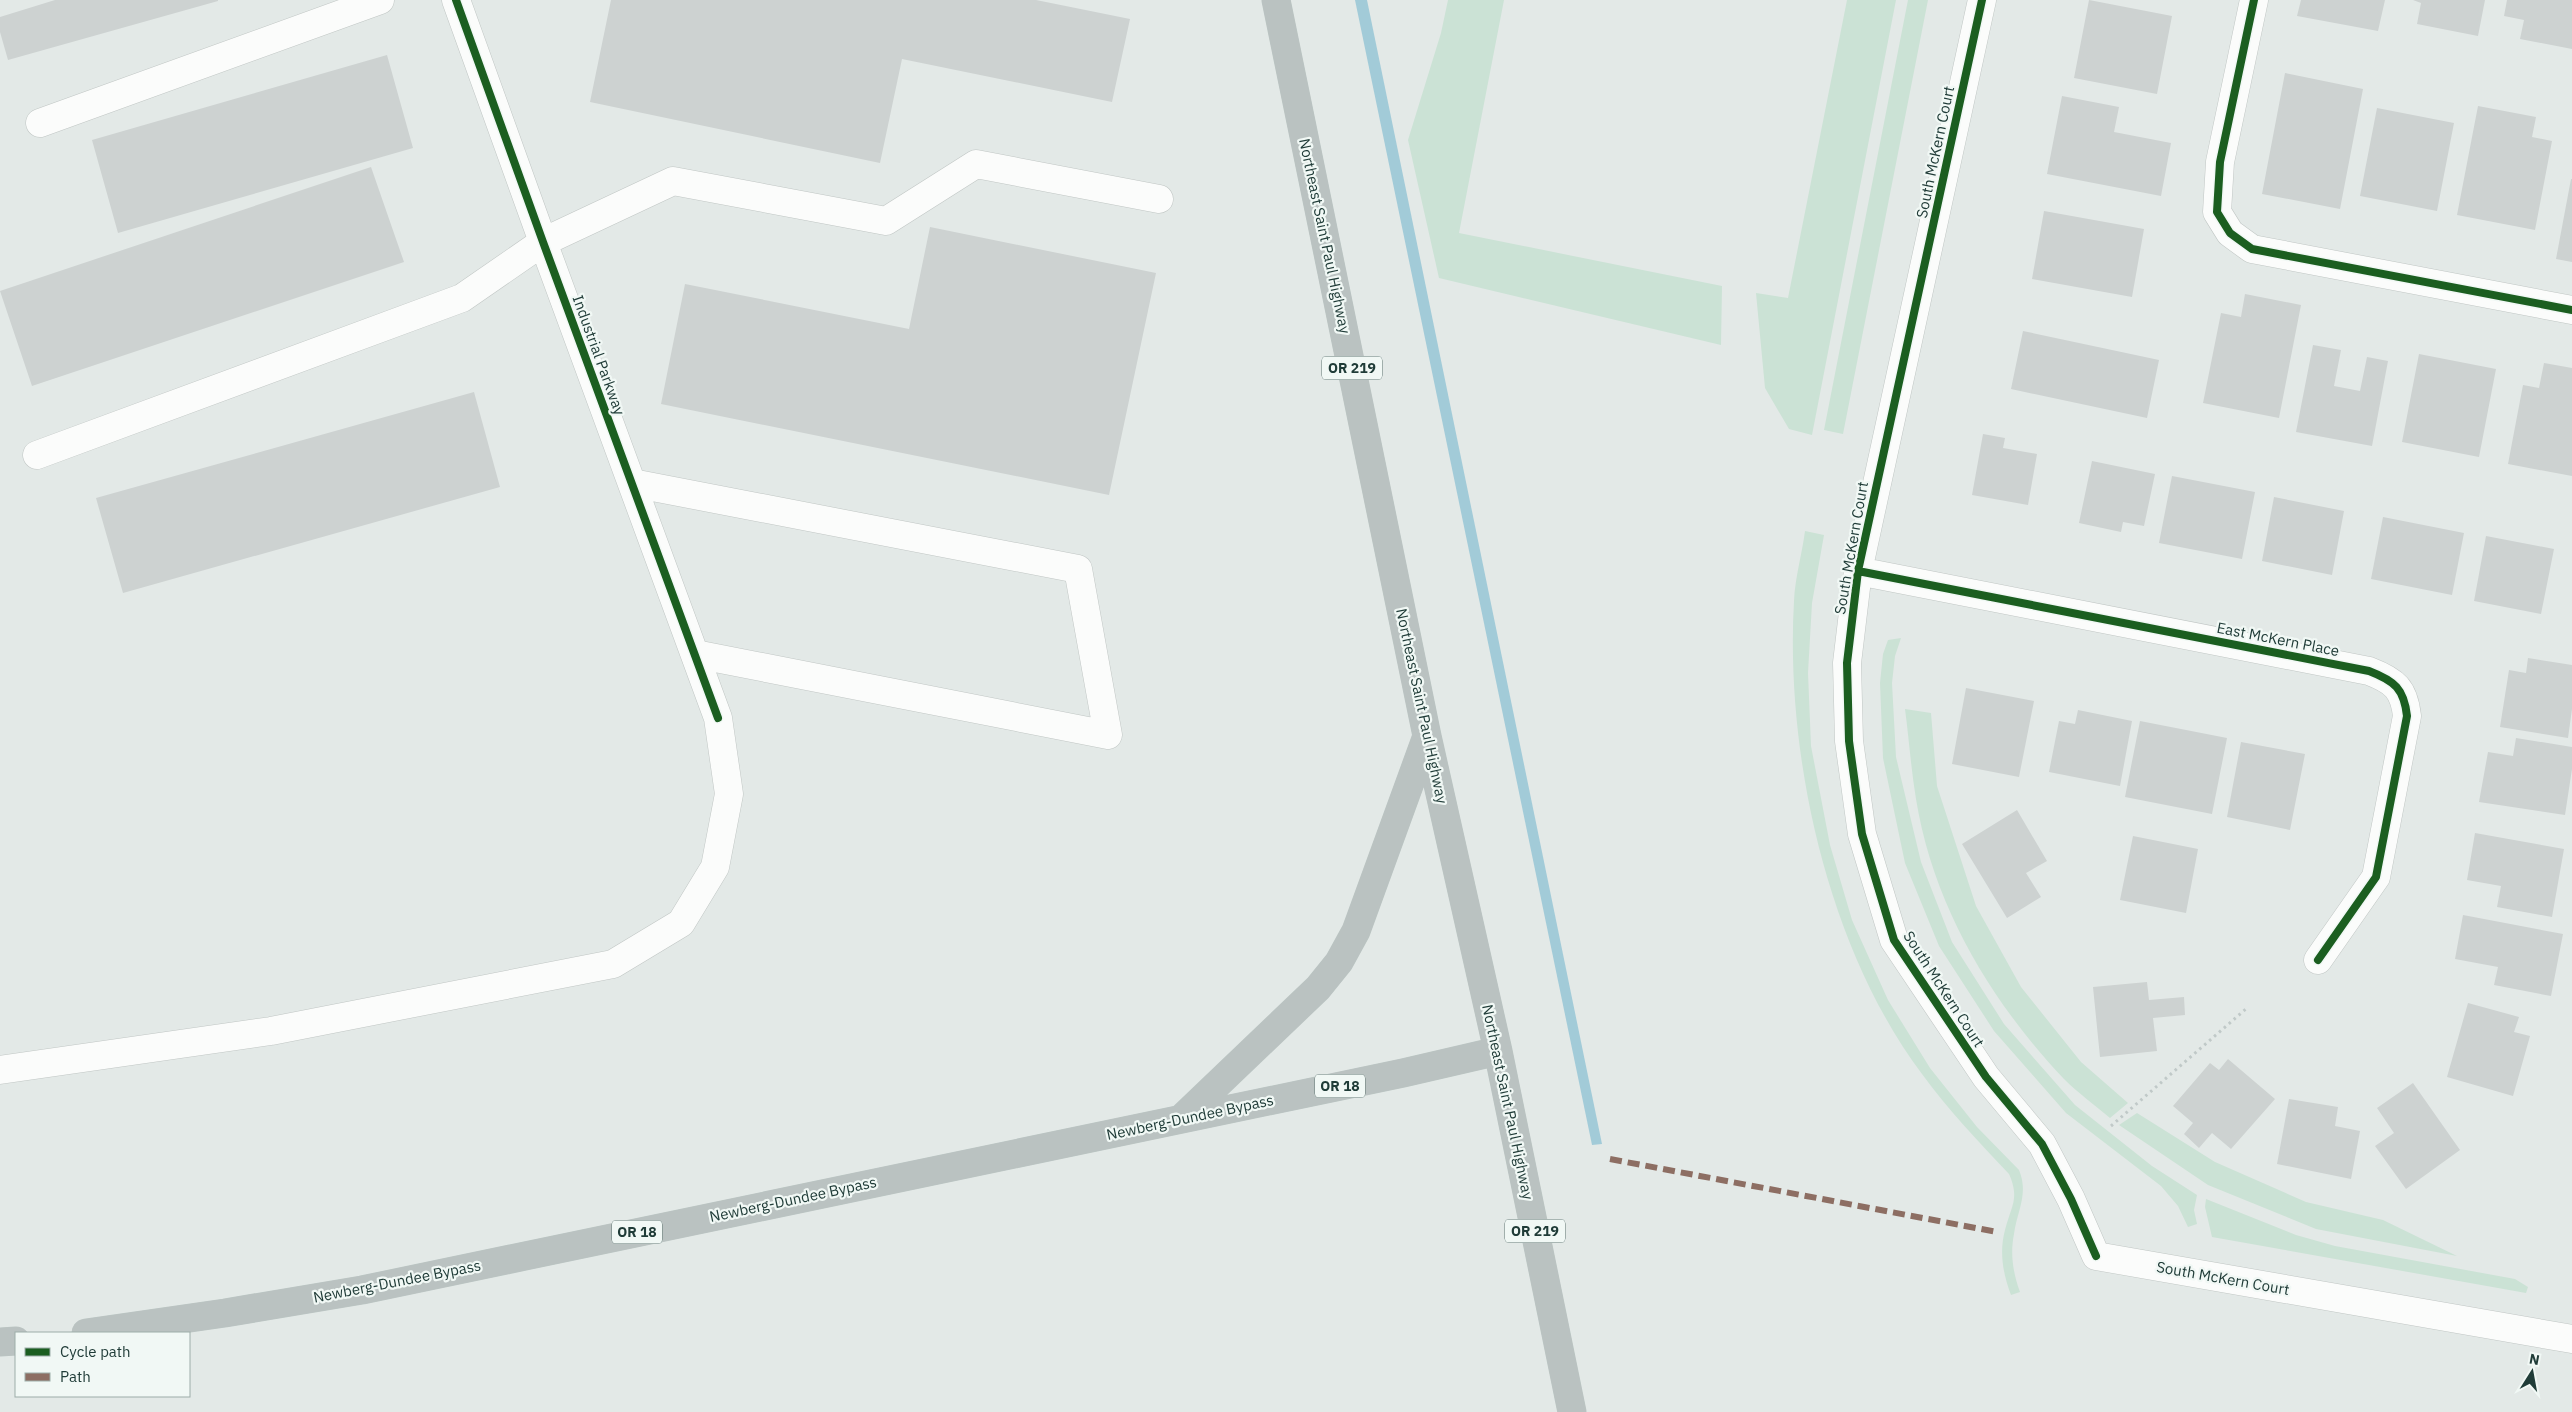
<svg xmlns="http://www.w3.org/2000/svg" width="2572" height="1412" viewBox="0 0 2572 1412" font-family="'IBM Plex Sans',sans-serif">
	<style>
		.green { fill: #cbe2d5 }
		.water { fill: #a2cbd8 }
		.building { fill: #cdd2d1 }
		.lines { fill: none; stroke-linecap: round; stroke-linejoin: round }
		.minor-casing { stroke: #c0c6c4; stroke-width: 29 }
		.highway-casing { stroke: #bbc5c3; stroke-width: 29 }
		.path { stroke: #c0c9c8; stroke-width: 3; stroke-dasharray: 2.5 4; stroke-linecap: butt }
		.minor { stroke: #fbfcfb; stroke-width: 28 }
		.highway { stroke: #bac2c1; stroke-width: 28 }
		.quiet { stroke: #8d6e63; stroke-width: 6; stroke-dasharray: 12 6; stroke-linecap: butt }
		.cycleway-casing { stroke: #f1f8f5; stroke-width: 11 }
		.cycleway { stroke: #1b5e20; stroke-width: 8 }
		.labels { text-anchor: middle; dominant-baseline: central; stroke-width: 4.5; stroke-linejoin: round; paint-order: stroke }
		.shield { fill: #f1f8f5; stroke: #5f7471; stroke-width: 1 }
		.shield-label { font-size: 14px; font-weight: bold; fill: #203c38 }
		.street-label { font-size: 15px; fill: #203c38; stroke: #f1f8f5 }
	</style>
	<rect width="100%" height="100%" fill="#e3e9e7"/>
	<path class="green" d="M1448 0H1504L1459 233 1722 286 1721 345 1439 278 1408 140 1441 33Z
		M1847 0H1896L1812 435 1789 429 1765 388 1756 293 1788 298Z
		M1908 0H1928L1843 434 1824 430Z
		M1805 531 1824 535 1812 603 1808 673 1811 746 1830 845 1852 920 1888 1000 1930 1068 1977 1127 2019 1170C2029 1194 2017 1211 2014 1234 2010 1254 2013 1273 2020 1292L2011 1295C2003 1274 1999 1252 2005 1230 2011 1206 2020 1199 2009 1174 1979 1142 1948 1110 1922 1074 1828 949 1785 756 1794 601 1795 578 1802 554 1805 531Z
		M1901 638 1895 656 1892 683 1896 757 1921 862 1952 942 2004 1024 2075 1105 2152 1166 2197 1195 2194 1210 2197 1224 2188 1227 2178 1206 2161 1186 2066 1113 1994 1031 1939 946 1905 863 1883 758 1880 683 1883 654 1888 640Z
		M1905 709 1931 713 1937 786 1976 906 2021 987 2081 1062 2128 1103 2110 1118C2095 1105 2078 1093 2064 1079 1991 1002 1933 905 1916 799 1911 769 1909 739 1905 709Z
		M2137 1113 2215 1162 2306 1202 2383 1220 2457 1256 2316 1229 2208 1185 2119 1125Z
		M2206 1199 2296 1235 2335 1246 2515 1279 2528 1287 2526 1293 2212 1237 2205 1207Z"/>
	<path class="water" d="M1355 0H1367L1602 1144 1592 1145Z"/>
	<path class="building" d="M55 0H218V1L8 60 0 32V17Z
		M611 0H1036L1130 19 1112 102 902 59 880 163 590 102Z
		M2089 0 2172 16 2157 94 2074 78Z
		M2301 0H2385L2378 31 2297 16Z
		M2413 0H2485L2478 36 2417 24 2421 3Z
		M2507 0H2572V49L2520 39 2524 20 2504 16Z
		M387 55 413 148 118 233 92 140Z
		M2285 73 2363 89 2340 209 2262 194Z
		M2062 96 2119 107 2114 132 2171 143 2161 196 2047 174Z
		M2478 106 2536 117 2532 137 2552 141 2535 230 2457 215Z
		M2377 108 2454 123 2437 211 2360 196Z
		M371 167 404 262 32 386 0 291Z
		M2571 179H2572V262L2556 259Z
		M2044 211 2144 229 2132 297 2032 279Z
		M930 227 1156 273 1109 495 661 404 685 284 909 329Z
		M2245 294 2301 305 2279 418 2203 403 2221 313 2241 317Z
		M2023 331 2159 360 2147 418 2011 389Z
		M2313 345 2341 350 2334 386 2360 391 2367 357 2388 361 2372 446 2296 432Z
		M2419 354 2496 369 2479 457 2402 442Z
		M2544 363 2572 368V476L2508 464 2523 385 2539 388Z
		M474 392 500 487 123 593 96 498Z
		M1983 434 2005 438 2003 448 2037 454 2028 505 1972 495Z
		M2092 461 2155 474 2144 526 2123 522 2121 532 2079 523Z
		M2172 476 2255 492 2242 559 2159 543Z
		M2274 497 2344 511 2332 575 2262 561Z
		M2383 517 2464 533 2452 595 2371 579Z
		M2486 536 2554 549 2541 614 2474 601Z
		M2528 658 2572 665V709L2568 738 2500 727 2509 670 2526 673Z
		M1966 688 2034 701 2019 777 1952 764Z
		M2078 710 2132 721 2120 786 2049 772 2059 721 2075 724Z
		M2140 721 2227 738 2212 814 2125 797Z
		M2516 738 2572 747V769L2565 815 2479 802 2488 752 2513 756Z
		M2241 742 2305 754 2290 830 2227 817Z
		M2017 810 2047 861 2026 873 2041 897 2007 918 1962 844Z
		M2475 833 2564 849 2552 917 2497 907 2501 886 2467 880Z
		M2133 836 2198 849 2186 913 2120 900Z
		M2463 915 2563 934 2551 996 2494 985 2498 967 2455 959Z
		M2147 982 2149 1000 2184 997 2185 1015 2153 1018 2157 1051 2100 1057 2093 987Z
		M2468 1003 2519 1017 2514 1032 2530 1036 2513 1096 2447 1077Z
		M2228 1059 2275 1099 2231 1149 2212 1133 2199 1148 2184 1134 2193 1123 2173 1106 2210 1063 2219 1070Z
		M2413 1083 2460 1150 2406 1189 2375 1146 2394 1133 2377 1108Z
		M2289 1099 2338 1107 2335 1126 2360 1131 2351 1179 2277 1164Z"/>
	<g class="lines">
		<defs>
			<path id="minor" d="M1982 0 1858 571 1847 663 1849 741 1862 834 1894 940 1986 1077 2042 1144 2071 1199 2096 1256 2572 1339
				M2254 0 2220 162 2217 212 2230 233 2252 249 2572 310
				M40 123 380 0
				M37 455 462 298 543 242 673 181 886 221 976 164 1159 199
				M632 483 1078 569 1108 735 695 654
				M1858 571 2369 671C2395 681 2404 689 2407 716L2376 877 2318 960
				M0 1070 271 1031 613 964 681 923 715 867 729 794 718 718 543 242 456 0"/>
			<path id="highway" d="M1276 0 1427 736 1498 1051 1572 1412
				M1182 1118 1318 988 1339 962 1356 931 1427 736
				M86 1333 225 1313 362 1290 1403 1073 1498 1051
				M0 1342 16 1341"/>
		</defs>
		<use href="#minor" class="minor-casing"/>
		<use href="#highway" class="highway-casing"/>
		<path class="path" d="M2111 1126 2247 1008"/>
		<use href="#minor" class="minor"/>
		<use href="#highway" class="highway"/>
		<path class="quiet" d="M1610 1159 1997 1232"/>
		<defs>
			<path id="cycleway" d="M456 0 543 242 718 718
				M1982 0 1858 571 1847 663 1849 741 1862 834 1894 940 1986 1077 2042 1144 2071 1199 2096 1256
				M2254 0 2220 162 2217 212 2230 233 2252 249 2572 310
				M1858 571 2369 671C2395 681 2404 689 2407 716L2376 877 2318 960"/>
		</defs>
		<use href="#cycleway" class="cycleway-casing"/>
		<use href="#cycleway" class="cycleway"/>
	</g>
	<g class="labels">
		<g class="shield">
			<rect x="1322" y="356.5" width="60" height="23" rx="4"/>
			<rect x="1315" y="1074.5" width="50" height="23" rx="4"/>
			<rect x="1505" y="1219.5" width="60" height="23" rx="4"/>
			<rect x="612" y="1220.5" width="50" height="23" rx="4"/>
		</g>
		<g class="shield-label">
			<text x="1352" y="368">OR 219</text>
			<text x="1340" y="1086">OR 18</text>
			<text x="1535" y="1231">OR 219</text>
			<text x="637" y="1232">OR 18</text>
		</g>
		<g class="street-label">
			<text transform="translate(1935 152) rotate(-78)">South McKern Court</text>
			<text transform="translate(1325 236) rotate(78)">Northeast Saint Paul Highway</text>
			<text transform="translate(599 355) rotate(70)">Industrial Parkway</text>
			<text transform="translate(1851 548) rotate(-80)">South McKern Court</text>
			<text transform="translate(2278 639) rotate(11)">East McKern Place</text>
			<text transform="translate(1422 706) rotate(78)">Northeast Saint Paul Highway</text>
			<text transform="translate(1944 989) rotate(57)">South McKern Court</text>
			<text transform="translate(1508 1102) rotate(78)">Northeast Saint Paul Highway</text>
			<text transform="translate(1190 1117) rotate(-12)">Newberg-Dundee Bypass</text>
			<text transform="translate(793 1199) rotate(-12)">Newberg-Dundee Bypass</text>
			<text transform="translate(2223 1278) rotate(10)">South McKern Court</text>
			<text transform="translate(397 1281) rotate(-11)">Newberg-Dundee Bypass</text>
		</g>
	</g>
	<rect x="15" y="1332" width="175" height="65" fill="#f1f8f5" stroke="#9dada9"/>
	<rect x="25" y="1348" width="25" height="8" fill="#1b5e20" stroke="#9dada9"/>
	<text x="60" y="1357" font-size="15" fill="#203c38">Cycle path</text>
	<rect x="25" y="1373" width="25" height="8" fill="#8d6e63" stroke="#9dada9"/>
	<text x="60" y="1382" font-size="15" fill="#203c38">Path</text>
	<g transform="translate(2532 1372) rotate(11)" stroke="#f1f8f5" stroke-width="4" paint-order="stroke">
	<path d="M0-4L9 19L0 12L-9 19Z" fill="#203c38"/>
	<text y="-8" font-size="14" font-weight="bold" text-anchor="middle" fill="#203c38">N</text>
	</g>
</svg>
